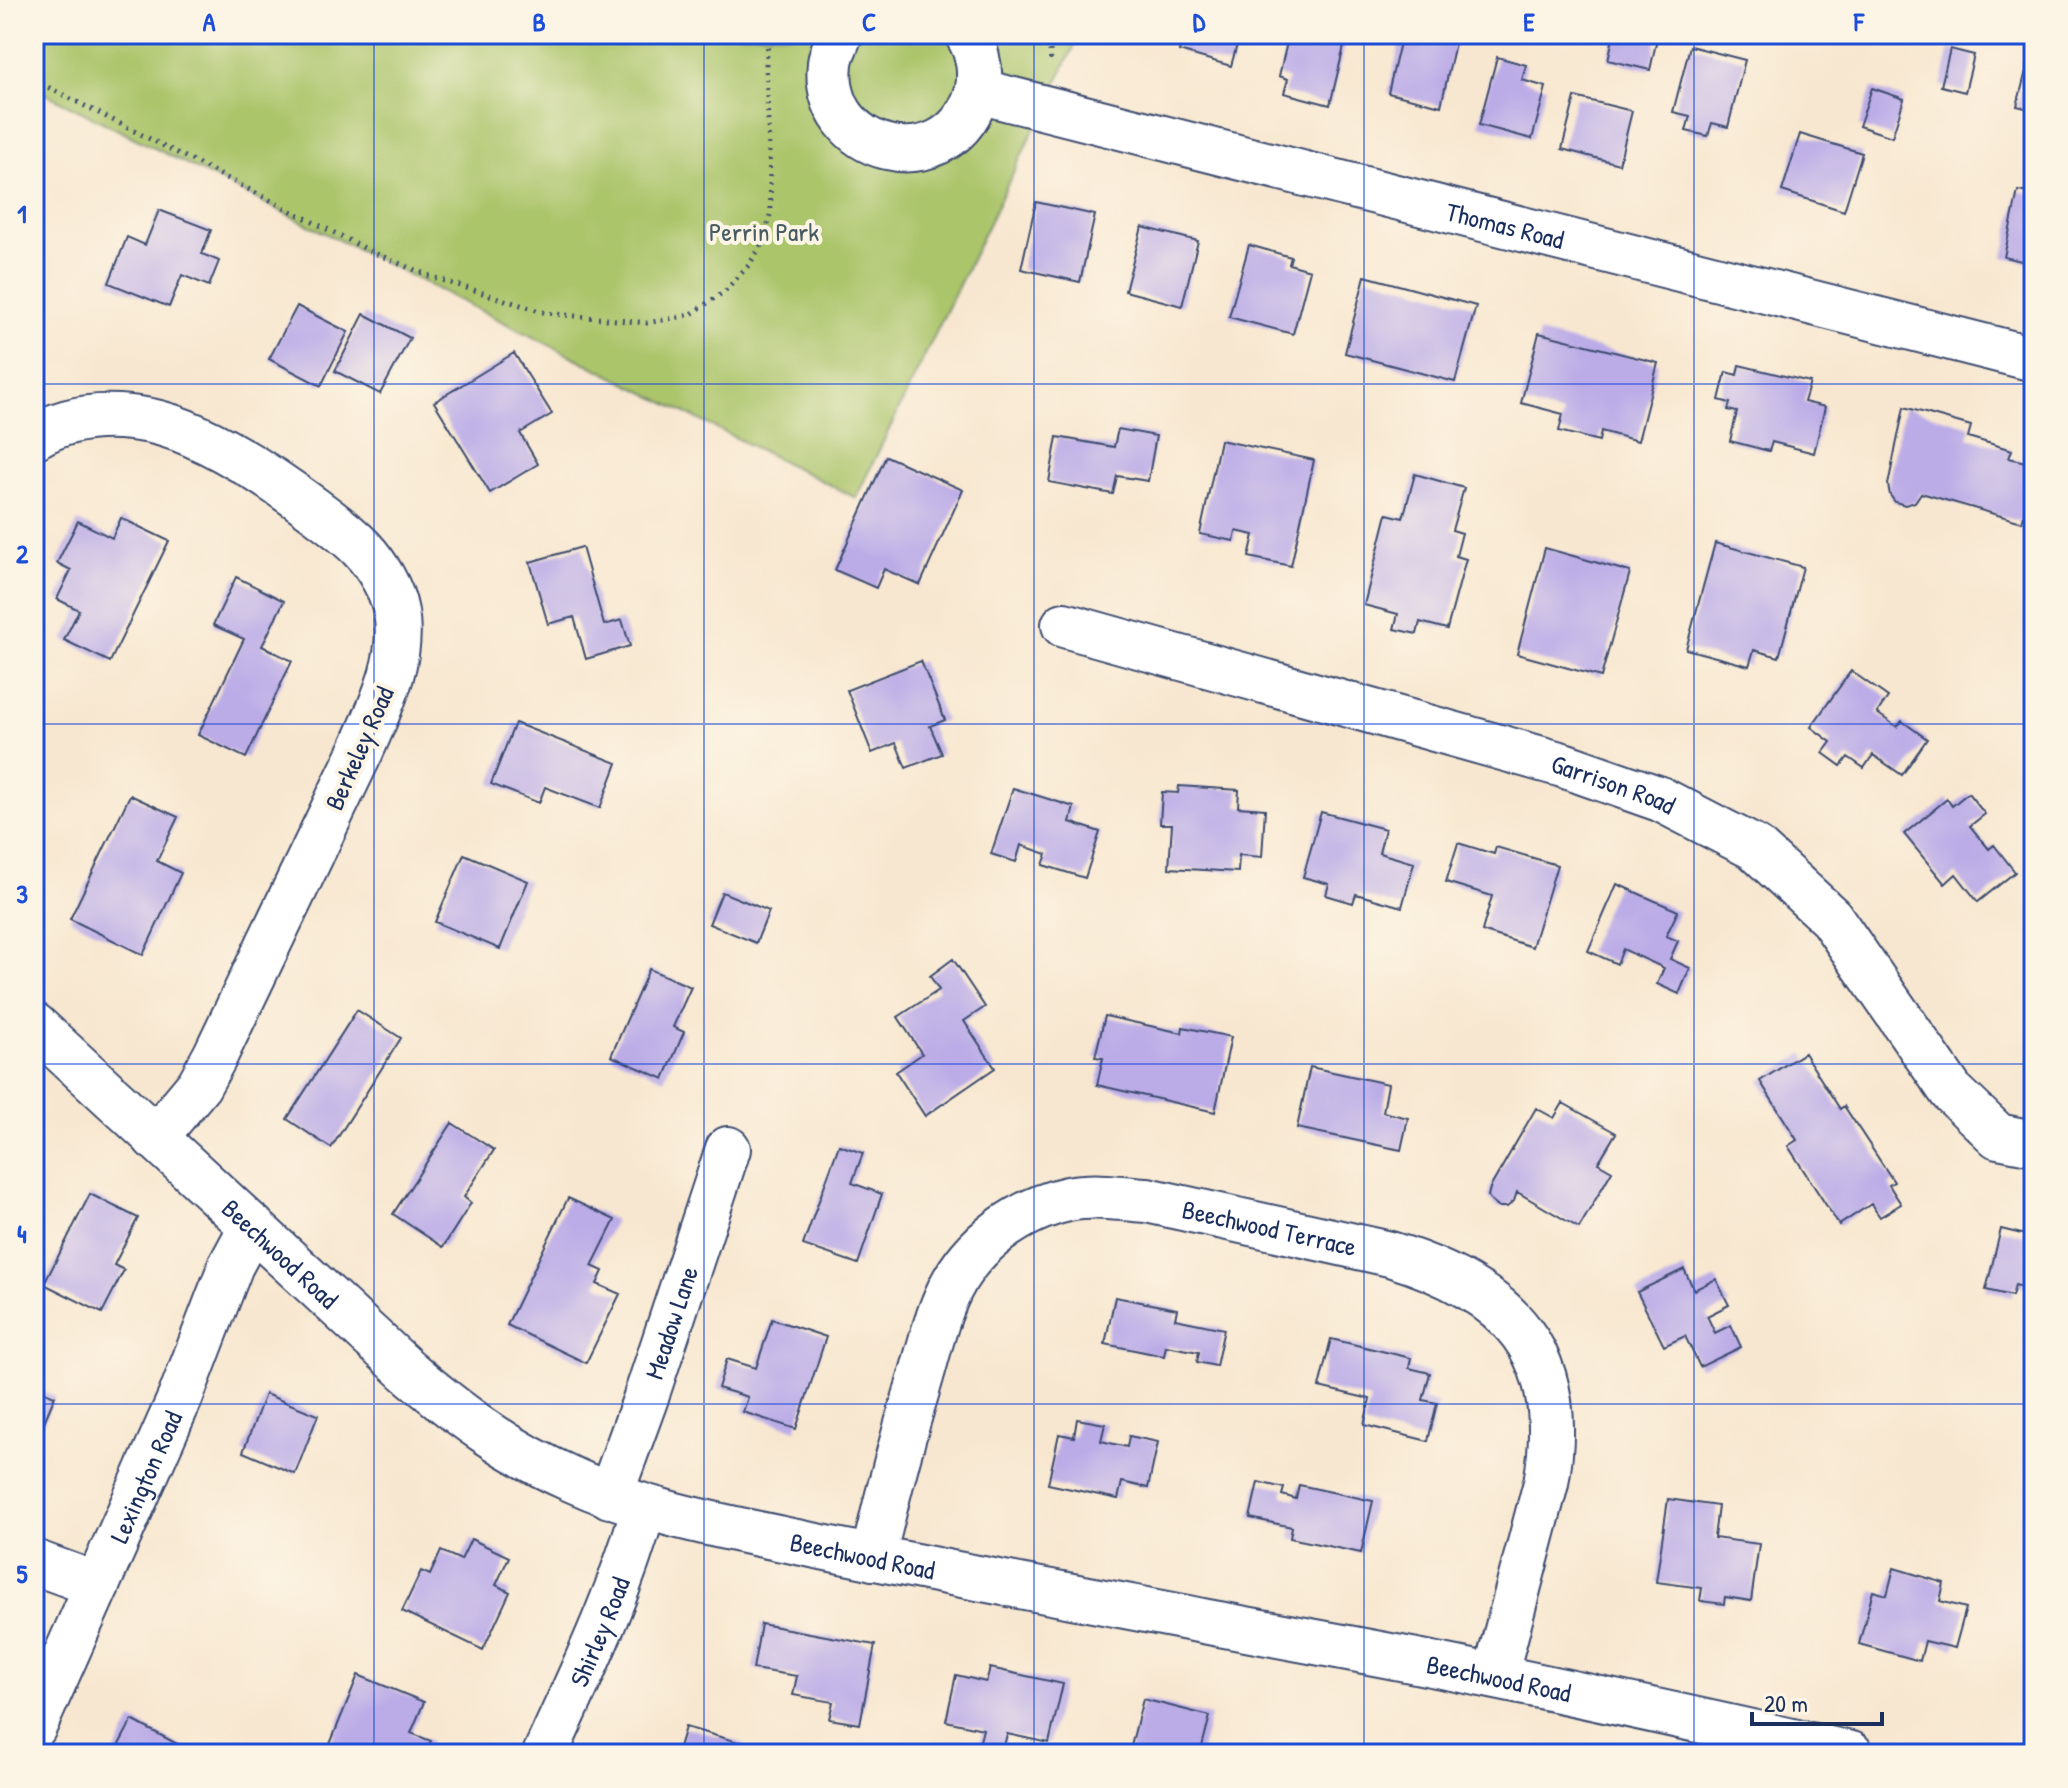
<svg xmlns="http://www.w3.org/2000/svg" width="2068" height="1788" viewBox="0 0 2068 1788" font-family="'Patrick Hand',sans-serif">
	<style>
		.green { fill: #abc56b; stroke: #637a64; stroke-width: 2 }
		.building { fill: #bbace7 }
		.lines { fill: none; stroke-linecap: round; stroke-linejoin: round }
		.minor-casing { stroke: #3c4b6f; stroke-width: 48 }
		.path { stroke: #3c4b6f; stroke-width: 5; stroke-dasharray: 2 6; stroke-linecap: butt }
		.minor { stroke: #fff; stroke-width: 44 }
		.grid { fill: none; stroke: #1d4ed8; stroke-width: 2; stroke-opacity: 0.55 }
		.labels { text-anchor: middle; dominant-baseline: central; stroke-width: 8; stroke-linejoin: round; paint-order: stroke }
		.street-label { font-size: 26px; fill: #1b2f5e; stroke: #fcf5e5 }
		.park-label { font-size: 26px; fill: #465c62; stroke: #fcf5e5 }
		.neatline { fill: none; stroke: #1d4ed8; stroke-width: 3 }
		.grid-label { font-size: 26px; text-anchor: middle; font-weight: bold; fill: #1d4ed8 }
	</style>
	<rect width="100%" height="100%" fill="#fcf5e5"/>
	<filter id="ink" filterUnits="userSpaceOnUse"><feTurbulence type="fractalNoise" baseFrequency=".0125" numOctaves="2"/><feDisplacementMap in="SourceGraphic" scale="16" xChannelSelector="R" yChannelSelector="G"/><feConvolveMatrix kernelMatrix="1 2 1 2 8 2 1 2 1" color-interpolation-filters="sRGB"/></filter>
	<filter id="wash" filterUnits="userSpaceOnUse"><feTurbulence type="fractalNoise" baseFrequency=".006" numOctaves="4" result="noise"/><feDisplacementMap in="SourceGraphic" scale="32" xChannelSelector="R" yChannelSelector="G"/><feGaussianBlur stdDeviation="1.8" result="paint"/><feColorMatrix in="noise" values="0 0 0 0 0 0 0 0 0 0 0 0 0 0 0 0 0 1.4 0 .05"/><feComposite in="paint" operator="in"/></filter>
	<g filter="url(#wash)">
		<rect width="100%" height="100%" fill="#f8e7d0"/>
		<path class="green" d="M34 34H1080L856 498 34 88Z"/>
		<g id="blocks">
			<path class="building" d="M1184 34H1240L1231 66 1179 51Z
				M1289 34H1334V36L1346 38 1330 105 1284 93 1288 79 1279 76Z
				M1402 34H1457L1441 106 1388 93Z
				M1614 34H1658L1650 70 1608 60Z
				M1690 46 1745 60 1728 127 1712 123 1708 136 1686 131 1690 116 1673 112Z
				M1950 49 1974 55 1965 92 1941 86Z
				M1497 57 1526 65 1522 80 1546 87 1532 139 1479 125Z
				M2027 67 2034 69V110L2017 106Z
				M1872 88 1904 99 1892 137 1859 126Z
				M1575 97 1632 111 1619 164 1562 149Z
				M1800 134 1862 153 1844 211 1782 191Z
				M2018 191 2034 194V264L2004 257Z
				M1036 202 1095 215 1080 282 1021 269Z
				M159 210 211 230 202 254 219 261 209 286 182 275 169 307 109 283 127 237 145 245Z
				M1142 227 1198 241 1182 306 1125 291Z
				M1249 245 1291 257 1289 264 1310 270 1293 334 1229 317Z
				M1365 276 1476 306 1455 382 1345 353Z
				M297 306 348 332 321 386 269 359Z
				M364 314 410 338 380 394 335 371Z
				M1539 333 1658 363 1638 441 1601 431 1599 441 1559 431 1563 414 1521 403Z
				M514 353 552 414 520 433 538 464 490 493 434 402Z
				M1739 365 1810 382 1804 402 1825 407 1814 453 1772 442 1769 451 1730 441 1737 412 1728 410 1730 403 1719 400 1726 372 1737 375Z
				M1904 407 1971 426 1968 437 2012 450 2009 458 2034 464V479L2022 522 1921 493 1915 502 1905 505 1895 502 1890 495 1888 485Z
				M1118 429 1156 436 1148 481 1117 476 1113 494 1049 482 1057 437 1114 447Z
				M1220 440 1314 460 1291 566 1249 557 1254 535 1236 531 1234 541 1200 534Z
				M886 456 963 490 920 585 884 569 876 588 835 570Z
				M1415 474 1464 488 1452 530 1462 533 1456 556 1466 559 1447 629 1420 622 1417 634 1394 629 1398 614 1364 605 1387 514 1403 518Z
				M121 518 169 541 110 662 64 640 79 610 57 599 71 570 57 563 78 521 112 538Z
				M1715 543 1803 567 1779 657 1754 650 1749 666 1686 649Z
				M582 547 604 625 622 620 630 646 586 659 574 617 548 624 530 562Z
				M1545 548 1630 572 1601 677 1517 654Z
				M236 577 284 601 262 646 292 661 246 758 198 735 244 639 213 625Z
				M921 661 945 720 930 726 942 754 906 768 896 743 872 753 847 690Z
				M1851 671 1888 697 1877 713 1897 727 1902 721 1927 739 1902 775 1873 755 1864 768 1848 757 1841 766 1823 753 1831 742 1811 727Z
				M515 723 617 763 600 808 545 787 539 803 491 784Z
				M1179 786 1239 790 1238 807 1265 809 1262 857 1239 855 1238 872 1169 868 1172 824H1160L1162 792 1178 793Z
				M1013 788 1074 807 1070 822 1100 832 1085 878 1043 865 1047 854 1021 845 1016 862 991 854Z
				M1968 793 1985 814 1970 826 1989 849 1994 845 2015 872 1978 902 1956 874 1945 884 1904 834 1947 799 1952 806Z
				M130 795 178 817 157 861 181 873 143 955 70 919Z
				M1321 812 1385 829 1379 853 1414 863 1402 907 1356 894 1353 903 1326 895 1329 884 1303 877Z
				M1458 843 1494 854 1496 847 1557 865 1532 947 1482 931 1492 896 1446 882Z
				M464 854 528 881 500 949 435 922Z
				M1617 884 1678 911 1666 936 1678 941 1670 959 1690 968 1679 994 1657 984 1664 968 1623 949 1617 964 1588 951Z
				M722 892 769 911 756 943 709 924Z
				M953 959 985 1007 964 1021 995 1068 925 1116 896 1072 922 1054 898 1017 939 990 930 976Z
				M649 969 691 987 673 1027 684 1032 664 1079 611 1056Z
				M357 1010 401 1038 331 1148 287 1119Z
				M1105 1016 1182 1033 1183 1027 1231 1037 1215 1112 1097 1085 1103 1058 1095 1057Z
				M1804 1053 1840 1109 1844 1106 1894 1182 1889 1185 1901 1204 1880 1217 1871 1204 1839 1225 1788 1146 1797 1140 1760 1081Z
				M1310 1067 1388 1084 1383 1112 1408 1118 1401 1150 1297 1128Z
				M1563 1103 1616 1133 1598 1163 1612 1171 1579 1228 1517 1192 1514 1201 1507 1207H1498L1491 1201 1488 1196 1490 1188 1536 1108 1554 1118Z
				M452 1123 494 1150 464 1197 471 1203 443 1247 393 1214Z
				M839 1145 863 1153 852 1183 882 1194 858 1264 803 1245Z
				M90 1194 138 1218 114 1265 124 1270 102 1313 44 1284Z
				M568 1198 615 1220 592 1266 603 1271 597 1284 620 1294 586 1363 507 1325Z
				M2001 1229 2034 1237V1290L2015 1285 2012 1296 1986 1290Z
				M1684 1269 1694 1290 1716 1279 1729 1305 1707 1316 1715 1333 1731 1325 1741 1347 1700 1367 1685 1336 1664 1346 1637 1292Z
				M1115 1297 1177 1309 1175 1319 1224 1329 1216 1366 1197 1362 1199 1352 1166 1346 1164 1356 1105 1344Z
				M772 1319 826 1337 796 1429 743 1412 748 1397 718 1388 727 1359 756 1368Z
				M1331 1339 1411 1358 1409 1368 1430 1373 1423 1400 1437 1403 1428 1441 1364 1425 1370 1399 1319 1387Z
				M34 1388 55 1396 34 1446Z
				M265 1394 318 1415 295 1474 243 1452Z
				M1077 1419 1105 1424 1101 1441 1127 1447 1129 1436 1158 1442 1148 1488 1122 1482 1118 1499 1048 1484 1059 1434 1074 1437Z
				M1258 1482 1284 1488 1282 1495 1296 1499 1299 1485 1373 1501 1361 1553 1290 1538 1292 1527 1250 1518Z
				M1668 1499 1718 1506 1714 1538 1759 1544 1751 1601 1725 1597 1724 1604 1700 1601 1702 1588 1656 1582Z
				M471 1539 509 1557 496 1585 510 1592 483 1650 402 1611 421 1571 430 1575 441 1551 461 1560Z
				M1894 1568 1944 1583 1940 1601 1966 1608 1955 1648 1925 1641 1920 1661 1859 1644 1873 1591 1887 1595Z
				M761 1624 875 1645 860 1724 829 1719 833 1702 793 1695 797 1676 753 1669Z
				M990 1668 1063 1684 1049 1743 1007 1734 1002 1754H999L978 1749 983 1729 946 1721 956 1675 986 1682Z
				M358 1675 424 1702 411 1733 431 1741 425 1754H326Z
				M1143 1699 1210 1716 1200 1754H1129Z
				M132 1720 196 1754H114Z
				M685 1727 745 1744 742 1754H677Z
				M1326 1743 1368 1753V1754H1324Z"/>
		</g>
	</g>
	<g filter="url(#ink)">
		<use href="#blocks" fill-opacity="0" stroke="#3c4b6f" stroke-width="2"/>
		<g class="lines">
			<defs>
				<g id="minor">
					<path d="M840 34C837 43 831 53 830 63 820 154 944 184 975 99 983 78 979 52 967 34"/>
					<path id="s1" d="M978 91 2034 359"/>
					<path d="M34 437C69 415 110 413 151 421 204 432 272 478 315 510 331 522 348 534 362 549 377 565 392 590 396 612 405 660 379 709 361 751L215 1056 199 1085 155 1138"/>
					<path id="s2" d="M1064 625 1563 765 1660 799 1755 848 1831 918 1951 1091 1998 1136 2034 1143"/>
					<path id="s3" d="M34 1025 408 1371C459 1415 509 1452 571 1479 648 1514 730 1528 812 1545 940 1572 1069 1595 1198 1620 1297 1639 1397 1656 1496 1677 1614 1701 1733 1728 1851 1754"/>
					<path id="s4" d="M610 1496 645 1400 728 1149"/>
					<path id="s5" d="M873 1558C886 1500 901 1443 918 1387 928 1354 935 1320 950 1289 972 1244 1019 1210 1068 1199 1094 1194 1121 1198 1147 1200L1390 1254C1509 1290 1570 1352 1546 1483L1495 1676"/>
					<path d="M34 1562 97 1585"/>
					<path id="s6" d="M34 1727 180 1398 231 1265 252 1226"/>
					<path id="s7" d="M545 1754C582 1672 620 1594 644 1507"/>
				</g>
			</defs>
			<use href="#minor" class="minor-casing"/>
			<path class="path" d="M1049 34 1051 65
				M34 80 372 252 432 277 546 313 647 323 690 315 725 291 749 265 765 239 771 210 766 65 769 34"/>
			<use href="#minor" class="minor"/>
		</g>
	</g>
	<path class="grid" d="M374 34V1754M704 34V1754M1034 34V1754M1364 34V1754M1694 34V1754M34 384H2034M34 724H2034M34 1064H2034M34 1404H2034"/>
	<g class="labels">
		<g class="street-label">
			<text stroke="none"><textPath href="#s1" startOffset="544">Thomas Road</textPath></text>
			<text transform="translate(359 748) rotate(-66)">Berkeley Road</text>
			<text stroke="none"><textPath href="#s2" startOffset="572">Garrison Road</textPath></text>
			<text stroke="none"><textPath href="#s5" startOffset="638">Beechwood Terrace</textPath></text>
			<text stroke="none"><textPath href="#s3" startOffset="336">Beechwood Road</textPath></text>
			<text stroke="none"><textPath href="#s4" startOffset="184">Meadow Lane</textPath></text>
			<text stroke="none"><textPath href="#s6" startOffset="274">Lexington Road</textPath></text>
			<text stroke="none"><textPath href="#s3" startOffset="1008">Beechwood Road</textPath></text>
			<text stroke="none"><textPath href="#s7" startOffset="134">Shirley Road</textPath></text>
			<text stroke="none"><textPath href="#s3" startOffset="1656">Beechwood Road</textPath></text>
		</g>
		<g class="park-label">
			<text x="764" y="231">Perrin Park</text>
		</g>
	</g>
	<rect width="2068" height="1788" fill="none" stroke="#fcf5e5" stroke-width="88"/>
	<path d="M1752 1712v12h130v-12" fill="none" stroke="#1b2f5e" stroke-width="4"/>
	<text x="1764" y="1712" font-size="24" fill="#1b2f5e" stroke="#fcf5e5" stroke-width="6" paint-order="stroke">20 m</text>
	<rect x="44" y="44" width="1980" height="1700" class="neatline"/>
	<g class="grid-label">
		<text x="209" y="31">A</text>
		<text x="539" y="31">B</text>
		<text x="869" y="31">C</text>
		<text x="1199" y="31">D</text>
		<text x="1529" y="31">E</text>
		<text x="1859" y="31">F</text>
		<text x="22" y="223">1</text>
		<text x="22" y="563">2</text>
		<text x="22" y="903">3</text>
		<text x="22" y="1243">4</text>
		<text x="22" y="1583">5</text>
	</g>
</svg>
